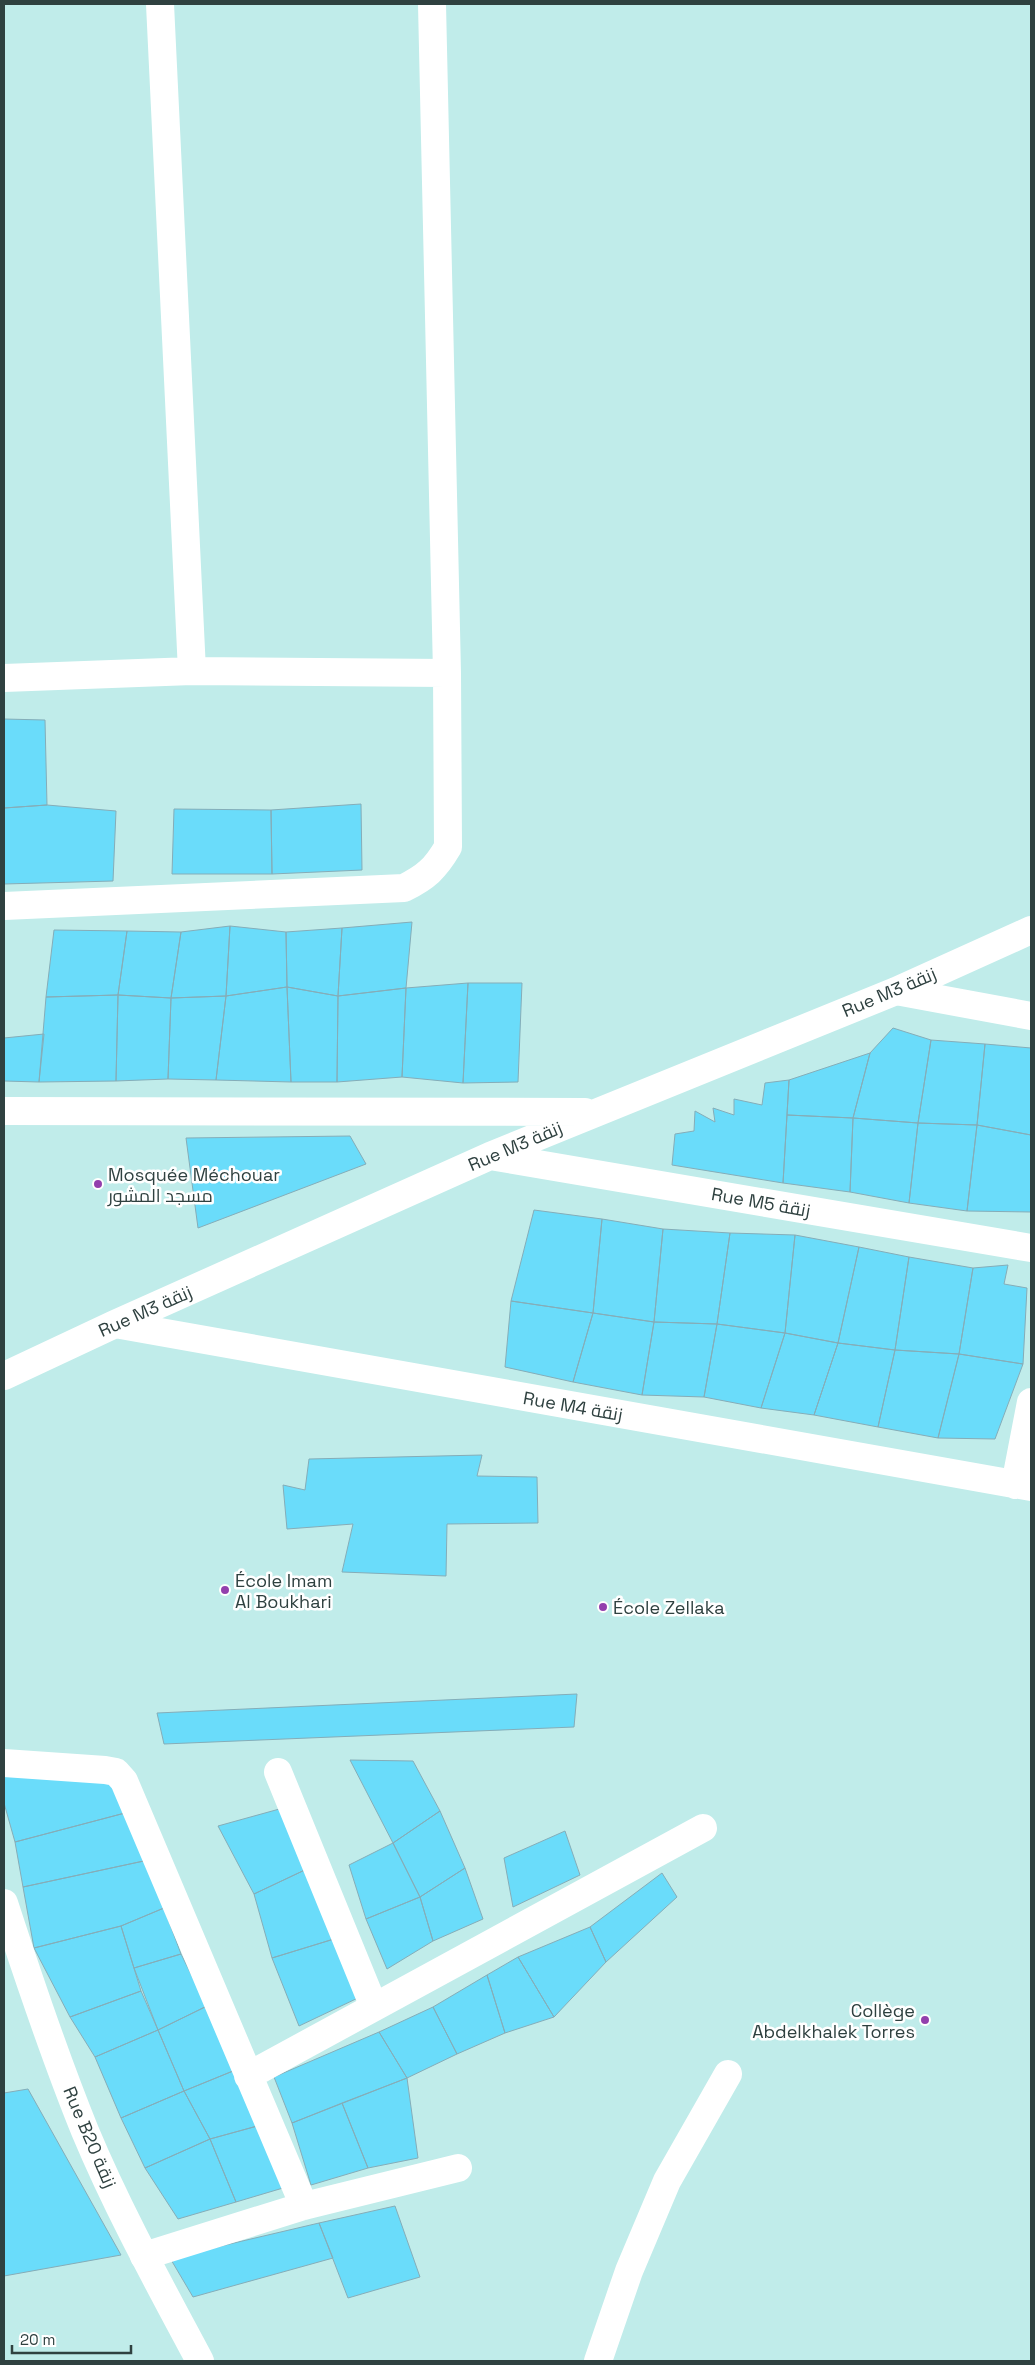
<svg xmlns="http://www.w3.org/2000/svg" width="1035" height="2365" viewBox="0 0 1035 2365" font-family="'Space Grotesk',Cairo,sans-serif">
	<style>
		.building { fill: #6adcfa; stroke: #85adb8 }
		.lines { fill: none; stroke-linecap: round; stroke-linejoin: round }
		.street { stroke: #fff; stroke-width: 28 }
		.secondary { stroke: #fff; stroke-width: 28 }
		.poi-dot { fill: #933fad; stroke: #fff; stroke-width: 2 }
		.labels { text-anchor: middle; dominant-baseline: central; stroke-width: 5; stroke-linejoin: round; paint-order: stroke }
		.street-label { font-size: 18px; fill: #2f4140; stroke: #fff }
		.poi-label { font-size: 18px; fill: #2f4140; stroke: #fff; text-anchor: start }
	</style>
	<rect width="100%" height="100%" fill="#c0ecea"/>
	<path class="building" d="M4 719 45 720 47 805 4 808Z
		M361 804 362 870 272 874 271 810Z
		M47 805 116 811 113 881 4 884V808Z
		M174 809 271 810 272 874H172Z
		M412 922 406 988 338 996 342 928Z
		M230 926 286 932 287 987 226 996Z
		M230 926 226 996 171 998 181 932Z
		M342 928 338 996 287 987 286 932Z
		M54 930 127 931 118 995 46 997Z
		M127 931 181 932 171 998 118 995Z
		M468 983H522L518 1082 463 1083Z
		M468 983 463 1083 402 1077 406 988Z
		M287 987 338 996 337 1082H291Z
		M287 987 291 1082 216 1080 226 996Z
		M406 988 402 1077 337 1082 338 996Z
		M118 995 171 998 168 1079 116 1081Z
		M118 995 116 1081 39 1082 46 997Z
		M226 996 216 1080 168 1079 171 998Z
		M893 1028 931 1040 918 1123 853 1118 870 1053Z
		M44 1034 39 1082 4 1081V1038Z
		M931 1040 985 1044 977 1125 918 1123Z
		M985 1044 1031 1048V1135L977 1125Z
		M870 1053 853 1118 787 1115 789 1080Z
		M789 1080 783 1183 672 1165 675 1134 694 1131 695 1111 715 1122 713 1108 734 1115V1099L762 1105 765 1083Z
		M787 1115 853 1118 850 1192 783 1183Z
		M853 1118 918 1123 909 1203 850 1192Z
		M918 1123 977 1125 967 1211 909 1203Z
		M977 1125 1031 1135V1212L967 1211Z
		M350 1136 366 1164 198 1228 186 1138Z
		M534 1210 602 1219 593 1313 511 1301Z
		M602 1219 663 1229 654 1322 593 1313Z
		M663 1229 730 1233 717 1324 654 1322Z
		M730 1233 795 1235 785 1333 717 1324Z
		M795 1235 859 1247 838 1343 785 1333Z
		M859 1247 909 1257 895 1350 838 1343Z
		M909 1257 973 1268 959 1354 895 1350Z
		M1008 1265 1004 1284 1027 1288 1023 1364 959 1354 973 1268Z
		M511 1301 593 1313 573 1382 505 1367Z
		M593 1313 654 1322 642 1395 573 1382Z
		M654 1322 717 1324 704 1397 642 1395Z
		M717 1324 785 1333 761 1408 704 1397Z
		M785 1333 838 1343 814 1415 761 1408Z
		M838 1343 895 1350 878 1427 814 1415Z
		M895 1350 959 1354 938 1438 878 1427Z
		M959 1354 1023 1364 995 1439 938 1438Z
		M482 1455 477 1476 537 1477 538 1523 447 1524 446 1576 342 1572 353 1524 287 1529 283 1485 305 1490 309 1459Z
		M577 1694 574 1727 164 1744 157 1713Z
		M350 1760 413 1761 440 1811 393 1843Z
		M4 1774 108 1779 125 1813 15 1842 4 1803Z
		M283 1808 309 1868 254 1894 218 1826Z
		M440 1811 465 1868 420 1897 393 1843Z
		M125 1813 153 1859 23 1887 15 1842Z
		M565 1831 580 1875 513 1907 504 1858Z
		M393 1843 420 1897 366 1919 349 1865Z
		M153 1859 164 1908 121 1926 34 1948 23 1887Z
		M309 1868 334 1939 272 1958 254 1894Z
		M465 1868 483 1919 433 1941 420 1897Z
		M662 1873 677 1897 606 1962 590 1927Z
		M420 1897 433 1941 387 1969 366 1919Z
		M164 1908 181 1954 134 1968 121 1926Z
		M121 1926 141 1991 70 2017 34 1948Z
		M590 1927 606 1962 554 2017 518 1957Z
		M334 1939 360 1997 299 2026 272 1958Z
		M181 1954 207 2006 158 2030 134 1968Z
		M518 1957 554 2017 505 2033 487 1975Z
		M487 1975 505 2033 457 2054 433 2007Z
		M141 1991 158 2030 95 2057 70 2017Z
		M207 2006 233 2071 184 2091 158 2030Z
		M433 2007 457 2054 407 2078 379 2032Z
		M158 2030 184 2091 121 2118 95 2057Z
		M379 2032 407 2078 292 2123 274 2077Z
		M233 2071 261 2125 210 2139 184 2091Z
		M407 2078 418 2158 368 2168 342 2103Z
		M28 2089 121 2255 4 2276V2093Z
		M184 2091 210 2139 145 2168 121 2118Z
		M342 2103 368 2168 311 2185 292 2123Z
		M261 2125 283 2188 236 2202 210 2139Z
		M210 2139 236 2202 178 2219 145 2168Z
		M395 2206 420 2277 348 2298 319 2223Z
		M319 2223 333 2258 193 2297 170 2258Z"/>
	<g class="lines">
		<path class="street" d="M160 4 192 671
			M4 678 192 671 447 673
			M4 906 404 888C426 877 435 869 448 847L447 673 432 4
			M896 991 1031 1016
			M4 1111 585 1112
			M490 1156 1031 1248
			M115 1324 1031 1487
			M4 1376 115 1324 490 1156 896 991 1031 930
			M1015 1485 1031 1402
			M4 1763 105 1770 116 1772 124 1781 304 2206
			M278 1772 374 2007
			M248 2076 703 1828
			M144 2256 304 2206 458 2168
			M598 2361 629 2271 667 2181 728 2074"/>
		<path class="secondary" d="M4 1903C29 1980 55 2057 85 2131 118 2210 160 2286 200 2361"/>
	</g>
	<g class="poi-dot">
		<circle cx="98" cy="1184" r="5"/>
		<circle cx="225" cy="1590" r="5"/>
		<circle cx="603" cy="1607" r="5"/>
		<circle cx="925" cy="2020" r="5"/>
	</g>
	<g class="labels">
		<g class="street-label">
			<text transform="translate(889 992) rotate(-23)">Rue M3 زنقة</text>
			<text transform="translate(515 1146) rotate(-23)">Rue M3 زنقة</text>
			<text transform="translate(761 1202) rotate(10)">Rue M5 زنقة</text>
			<text transform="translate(145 1311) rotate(-24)">Rue M3 زنقة</text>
			<text transform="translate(573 1406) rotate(10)">Rue M4 زنقة</text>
			<text transform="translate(90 2137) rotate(67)">Rue B20 زنقة</text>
		</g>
		<g class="poi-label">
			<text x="108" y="1174">Mosquée Méchouar<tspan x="108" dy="21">مسجد المشور</tspan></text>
			<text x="235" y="1580">École Imam<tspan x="235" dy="21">Al Boukhari</tspan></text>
			<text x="613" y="1607">École Zellaka</text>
			<text x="915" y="2010" text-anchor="end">Collège<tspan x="915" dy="21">Abdelkhalek Torres</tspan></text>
		</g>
	</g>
	<rect width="1035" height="2365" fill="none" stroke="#2f4140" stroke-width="10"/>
	<path d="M12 2345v8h119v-8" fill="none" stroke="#2f4140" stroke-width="2.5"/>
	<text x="20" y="2345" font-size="15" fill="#2f4140" stroke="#ffffff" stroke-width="4" paint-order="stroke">20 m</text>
</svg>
